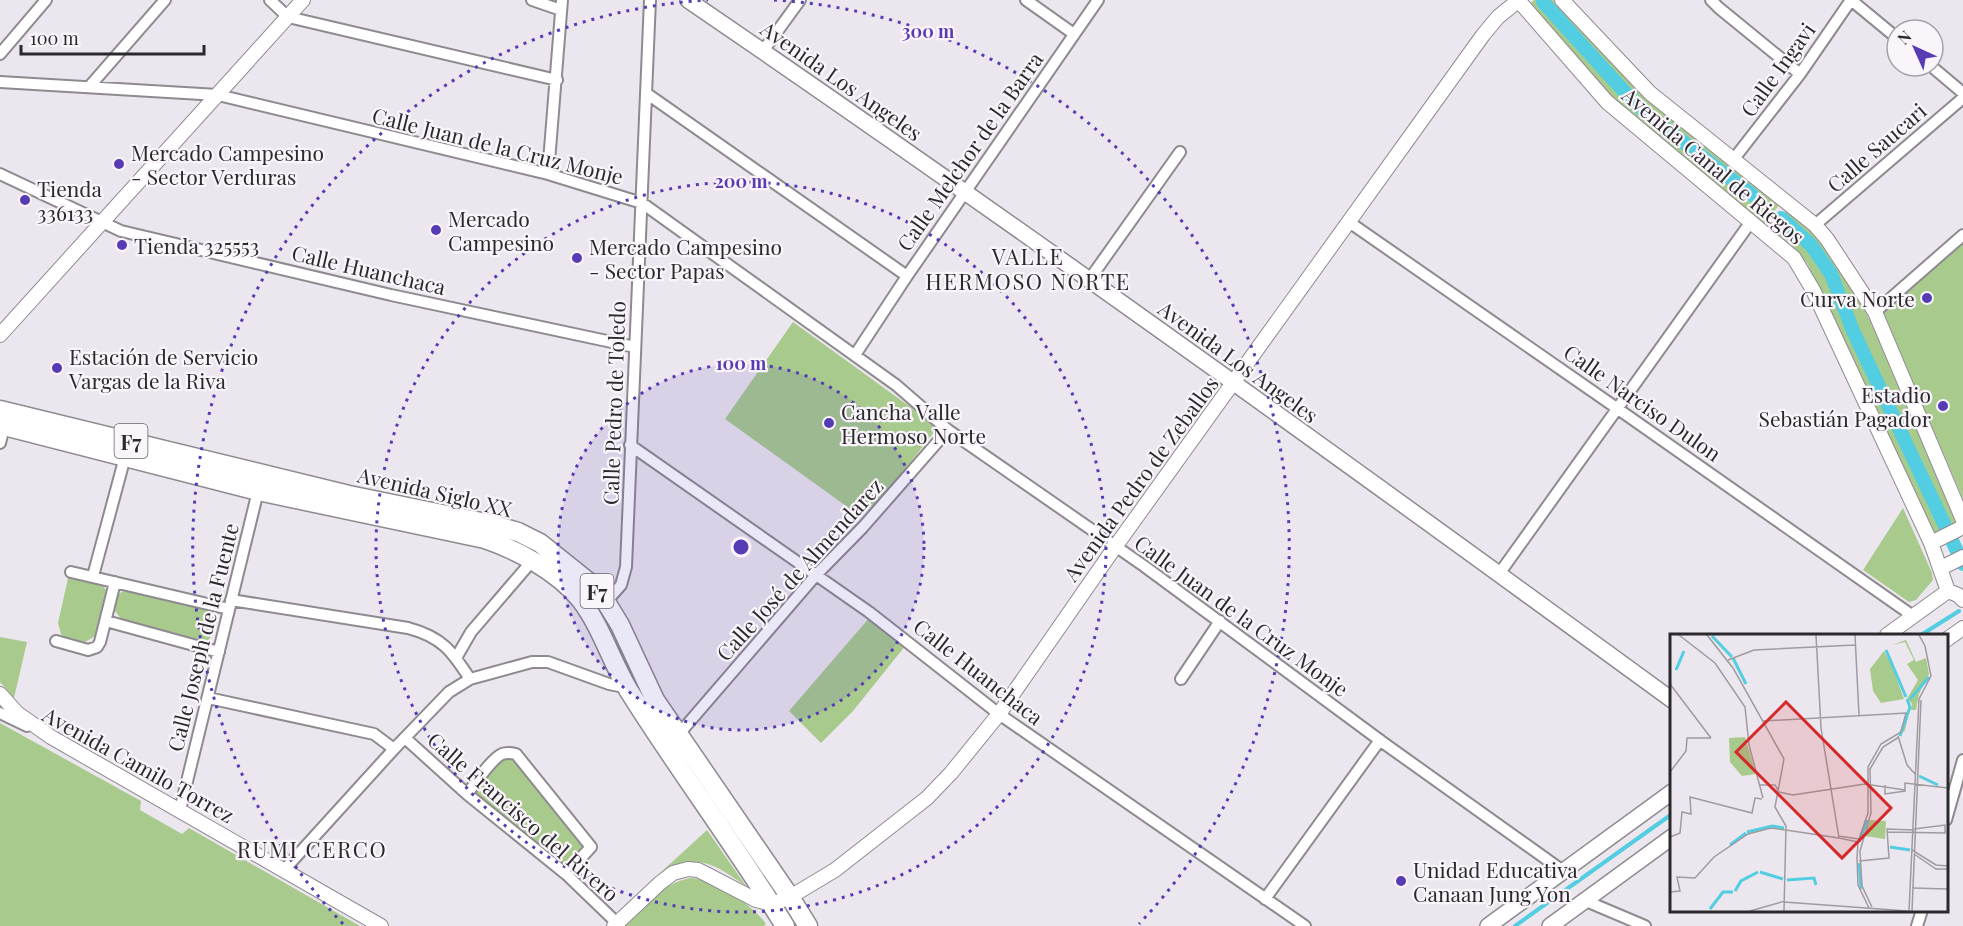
<svg xmlns="http://www.w3.org/2000/svg" width="1963" height="926" viewBox="0 0 1963 926" font-family="'Playfair Display',serif">
	<style>
		.green { fill: #a8cb8d }
		.lines { fill: none; stroke-linecap: round; stroke-linejoin: round }
		.stream { stroke: #52cde1; stroke-width: 4 }
		.canal { stroke: #52cde1; stroke-width: 14 }
		.minor-casing { stroke: #8f8a90; stroke-width: 14 }
		.tertiary-casing { stroke: #8f8a90; stroke-width: 16 }
		.secondary-casing { stroke: #8f8a90; stroke-width: 18 }
		.trunk-casing { stroke: #8f8a90; stroke-width: 21 }
		.minor { stroke: #fff; stroke-width: 10 }
		.tertiary { stroke: #fff; stroke-width: 14 }
		.secondary { stroke: #fff; stroke-width: 15 }
		.trunk { stroke: #fff; stroke-width: 18 }
		.ring { fill: none; stroke: #563cb4; stroke-width: 3; stroke-dasharray: 3 6 }
		.poi-dot { fill: #563cb4; stroke: #faf4fb; stroke-width: 2 }
		.labels { text-anchor: middle; dominant-baseline: central; stroke-width: 4.5; stroke-linejoin: round; paint-order: stroke }
		.shield { fill: #faf4fb; stroke: #69666a; stroke-width: 1.5 }
		.shield-label { font-size: 20px; font-weight: bold; fill: #2b292c }
		.street-label { font-size: 21px; fill: #2b292c; stroke: #faf4fb }
		.poi-label { font-size: 21px; fill: #2b292c; stroke: #faf4fb; text-anchor: start }
		.neighbourhood-label { font-size: 22px; letter-spacing: 1.5px; fill: #2b292c; stroke: #faf4fb }
		.inset-river { fill: none; stroke: #52cde1; stroke-width: 3 }
		.inset-road { fill: none; stroke: #9f9ba0; stroke-width: 1.5 }
		.view { fill: #d62828; fill-opacity: 0.15; stroke: #d62828; stroke-width: 3 }
		.inset-edge { fill: none; stroke: #2b292c; stroke-width: 3 }
		.centre { fill: #563cb4; stroke: #faf4fb; stroke-width: 3 }
		.ring-label { font-size: 18px; text-anchor: middle; font-weight: bold; fill: #563cb4; stroke: #faf4fb; stroke-width: 4.5; stroke-linejoin: round; paint-order: stroke }
	</style>
	<rect width="100%" height="100%" fill="#ece7ee"/>
	<path class="green" d="M1534 0H1553L1645 97 1779 205 1763 226 1609 97 1530 4Z
		M1787 209 1811 229 1829 251 1870 320 1957 523 1935 535 1807 263 1791 245 1771 229Z
		M1963 242V499L1883 313Z
		M793 322 938 427C915 455 889 495 860 516L725 419Z
		M1903 508 1932 573 1933 580 1916 600 1909 602 1863 570Z
		M69 574 102 584 107 592 97 635 85 642 65 638 61 634 58 623Z
		M126 590 216 612 209 642 122 620 115 611 118 594Z
		M870 617 906 645 853 711 821 743 789 711Z
		M0 637 27 642 14 698 0 682Z
		M0 723 141 801 140 810 182 834 189 828 360 926H0Z
		M508 758 516 760 583 843 579 852 564 867 473 792 499 762Z
		M707 830 746 886C712 863 698 852 659 874Z
		M691 878C713 879 755 906 766 924L764 926H623C643 908 663 882 691 878Z"/>
	<g class="lines">
		<path class="stream" d="M1921 635 1959 611
			M1515 926 1672 814"/>
		<path class="canal" d="M1543 2 1632 100 1652 118 1752 195
			M1781 218 1811 245 1831 274 1853 331 1963 564"/>
		<defs>
			<path id="minor" d="M270 0 288 17 557 80
				M532 0 561 10
				M1026 0 1074 34
				M1711 0 1719 8 1800 74
				M763 51 800 0
				M0 54 46 0
				M1931 66 1963 93
				M0 82 218 95 548 174 642 203 896 385 948 430 1144 566 1385 744 1563 871
				M89 87 165 0
				M646 93 907 276
				M1733 160 1800 74 1851 0 1897 38
				M0 174 121 231 391 295 635 347
				M548 174 562 0
				M1349 222 1618 409 1913 616
				M1815 225 1963 98
				M1089 280 1180 152
				M1875 312 1963 235
				M855 355 907 276 1098 0
				M0 443 5 423
				M630 445 869 612 999 714 1305 926
				M71 572 229 609
				M1499 574 1750 223
				M93 576 125 457
				M231 600 408 628C442 637 452 651 470 679
				M604 604 621 585 626 567 650 0
				M106 621 219 652
				M56 641 88 650 97 647 100 642 115 582
				M456 658 471 632 532 561
				M1181 679 1220 621
				M208 698 374 734 394 749
				M0 713 27 726
				M679 734 816 575 863 527 948 430
				M405 738 467 794 566 874 617 923
				M467 794C475 784 491 759 502 754 507 752 512 753 516 754L591 847 566 874
				M180 810 259 487
				M1946 820 1963 760
				M284 870 394 749 449 692 470 679 532 662H548L609 684 629 688
				M1265 899 1380 740
				M1586 901 1645 926
				M1917 926 1922 910"/>
			<path id="tertiary" d="M1518 0 1607 102 1794 258 1813 290 1931 543 1948 591 1958 595 1963 600
				M1562 0 1650 93 1815 225 1827 239 1875 312 1963 520
				M0 335 303 0
				M1931 543 1963 527
				M1941 568 1963 557
				M1887 635 1948 591
				M1946 640 1963 628
				M0 694 17 713 51 737 381 926
				M614 926 660 883 673 873 688 869 698 870 708 875 756 900 772 904 790 897 835 870 927 798 951 773 999 714 1115 547 1483 35 1498 17 1519 0"/>
			<path id="secondary" d="M688 0C1020 227 1347 463 1672 700
				M1488 926 1672 792
				M1550 926 1672 837"/>
			<path id="trunk" d="M0 410 349 495 491 524 518 532 540 543 590 583 606 602 620 625 655 700 790 897 808 926
				M0 425 258 491 485 539C517 550 557 571 580 599 601 626 611 661 629 691 679 771 736 846 785 926"/>
		</defs>
		<use href="#minor" class="minor-casing"/>
		<use href="#tertiary" class="tertiary-casing"/>
		<use href="#secondary" class="secondary-casing"/>
		<use href="#trunk" class="trunk-casing"/>
		<use href="#minor" class="minor"/>
		<use href="#tertiary" class="tertiary"/>
		<use href="#secondary" class="secondary"/>
		<use href="#trunk" class="trunk"/>
	</g>
	<circle cx="741" cy="547" r="183" fill="#563cb4" fill-opacity=".12"/>
	<g class="ring">
		<circle cx="741" cy="547" r="183"/>
		<circle cx="741" cy="547" r="365"/>
		<path d="M343 924A548 548 0 0 1 708 0M774 0A548 548 0 0 1 1139 924"/>
	</g>
	<g class="poi-dot">
		<circle cx="119" cy="164" r="6"/>
		<circle cx="25" cy="200" r="6"/>
		<circle cx="436" cy="230" r="6"/>
		<circle cx="122" cy="245" r="6"/>
		<circle cx="577" cy="258" r="6"/>
		<circle cx="1927" cy="298" r="6"/>
		<circle cx="57" cy="368" r="6"/>
		<circle cx="1943" cy="406" r="6"/>
		<circle cx="829" cy="423" r="6"/>
		<circle cx="1401" cy="881" r="6"/>
	</g>
	<g class="labels">
		<g class="shield">
			<rect x="114.5" y="424" width="33" height="34" rx="4.5"/>
			<rect x="580.5" y="574" width="33" height="34" rx="4.5"/>
		</g>
		<g class="shield-label">
			<text x="131" y="441">F7</text>
			<text x="597" y="591">F7</text>
		</g>
		<g class="street-label">
			<text transform="translate(1777 69) rotate(-54)">Calle Ingavi</text>
			<text transform="translate(842 80) rotate(35)">Avenida Los Angeles</text>
			<text transform="translate(498 145) rotate(14)">Calle Juan de la Cruz Monje</text>
			<text transform="translate(1876 147) rotate(-41)">Calle Saucari</text>
			<text transform="translate(969 151) rotate(-55)">Calle Melchor de la Barra</text>
			<text transform="translate(1714 165) rotate(40)">Avenida Canal de Riegos</text>
			<text transform="translate(369 269) rotate(13)">Calle Huanchaca</text>
			<text transform="translate(1239 361) rotate(36)">Avenida Los Angeles</text>
			<text transform="translate(1643 402) rotate(35)">Calle Narciso Dulon</text>
			<text transform="translate(613 403) rotate(-88)">Calle Pedro de Toledo</text>
			<text transform="translate(1140 478) rotate(-54)">Avenida Pedro de Zeballos</text>
			<text transform="translate(435 491) rotate(13)">Avenida Siglo XX</text>
			<text transform="translate(799 569) rotate(-48)">Calle José de Almendarez</text>
			<text transform="translate(1242 615) rotate(36)">Calle Juan de la Cruz Monje</text>
			<text transform="translate(202 637) rotate(-76)">Calle Joseph de la Fuente</text>
			<text transform="translate(979 671) rotate(38)">Calle Huanchaca</text>
			<text transform="translate(139 764) rotate(29)">Avenida Camilo Torrez</text>
			<text transform="translate(524 816) rotate(41)">Calle Francisco del Rivero</text>
		</g>
		<g class="poi-label">
			<text x="131" y="152">Mercado Campesino<tspan x="131" dy="24">- Sector Verduras</tspan></text>
			<text x="37" y="188">Tienda<tspan x="37" dy="24">336133</tspan></text>
			<text x="448" y="218">Mercado<tspan x="448" dy="24">Campesino</tspan></text>
			<text x="134" y="245">Tienda 325553</text>
			<text x="589" y="246">Mercado Campesino<tspan x="589" dy="24">- Sector Papas</tspan></text>
			<text x="1915" y="298" text-anchor="end">Curva Norte</text>
			<text x="69" y="356">Estación de Servicio<tspan x="69" dy="24">Vargas de la Riva</tspan></text>
			<text x="1931" y="394" text-anchor="end">Estadio<tspan x="1931" dy="24">Sebastián Pagador</tspan></text>
			<text x="841" y="411">Cancha Valle<tspan x="841" dy="24">Hermoso Norte</tspan></text>
			<text x="1413" y="869">Unidad Educativa<tspan x="1413" dy="24">Canaan Jung Yon</tspan></text>
		</g>
		<g class="neighbourhood-label">
			<text x="1028" y="256">VALLE<tspan x="1028" dy="25">HERMOSO NORTE</tspan></text>
			<text x="312" y="849">RUMI CERCO</text>
		</g>
	</g>
	<g transform="translate(1670 634)">
		<rect width="278" height="278" fill="#ece7ee"/>
		<path d="M236 6 246 28 256 24 259 40 249 60 246 76H241L242 70 239 66 240 74 235 96 229 102 239 73 237 65 248 46 237 30 244 26 235 8 222 11ZM214 17 221 29 234 65 211 69 203 57 200 35ZM75 103 86 140 72 142 60 128 59 104ZM200 186 216 187 215 205 194 202Z" fill="#a8cb8d"/>
		<path class="inset-river" d="M42 2 62 23M216 16 236 63M63 24 76 50M6 36 14 17M240 65 259 43M230 102 240 73 237 65M249 142 268 151M77 198 102 192 114 194M189 208 197 186M60 211 76 199M220 213 240 216M189 229 191 255M90 238 113 245M117 246 144 244 146 251M65 257 71 247 88 238M40 275 53 258H63"/>
		<path class="inset-road" d="M9 1 45 29 75 73 79 111 93 164M37 1 63 34 114 125 105 173 116 192 114 277M185 1 189 81M58 26 84 16 185 11M0 50 41 104M278 75V95M93 87 236 79 231 98 211 110 198 133V179L188 208 187 224 188 251 199 274M228 102 237 131 246 141M0 138 16 117 17 104H41M89 151H105L109 158 123 161 195 150 235 156M215 151V160L235 157V149L278 154M116 196 169 204 151 94 146 1M217 198 275 199V191L244 195M169 202 189 205M0 203 10 199 12 178 21 180 20 163 82 179 85 164 92 165M169 204 188 208M242 216 266 231 278 232M244 220 266 235H278M189 227 219 224 217 195 244 196M242 254 278 255M0 258 10 257 7 243 25 244 44 223 78 200 101 194 115 196M114 268 237 277M202 273 192 252 190 217 201 179 200 135 213 113 229 103M80 277 115 267M239 277 249 65 261 42 255 12 249 1M242 277 251 66"/>
		<path class="view" d="M116 68 221 174 172 224 66 118Z"/>
		<rect width="278" height="278" class="inset-edge"/>
	</g>
	<circle cx="741" cy="547" r="9" class="centre"/>
	<g class="ring-label">
		<text x="928" y="38">300 m</text>
		<text x="741" y="188">200 m</text>
		<text x="741" y="370">100 m</text>
	</g>
	<g transform="translate(1915 48) rotate(315)"><circle r="28" fill="#faf4fb" stroke="#a7a3a8" stroke-width="1.5"/>
	<path d="M0-4.5L10 22L0 15L-10 22Z" fill="#563cb4"/>
	<text y="-9" font-size="16" font-weight="bold" text-anchor="middle" fill="#2b292c">N</text>
	</g>
	<path d="M21 45v9h183v-9" fill="none" stroke="#2b292c" stroke-width="3"/>
	<text x="30" y="45" font-size="18" fill="#2b292c" stroke="#faf4fb" stroke-width="4.5" paint-order="stroke">100 m</text>
</svg>
